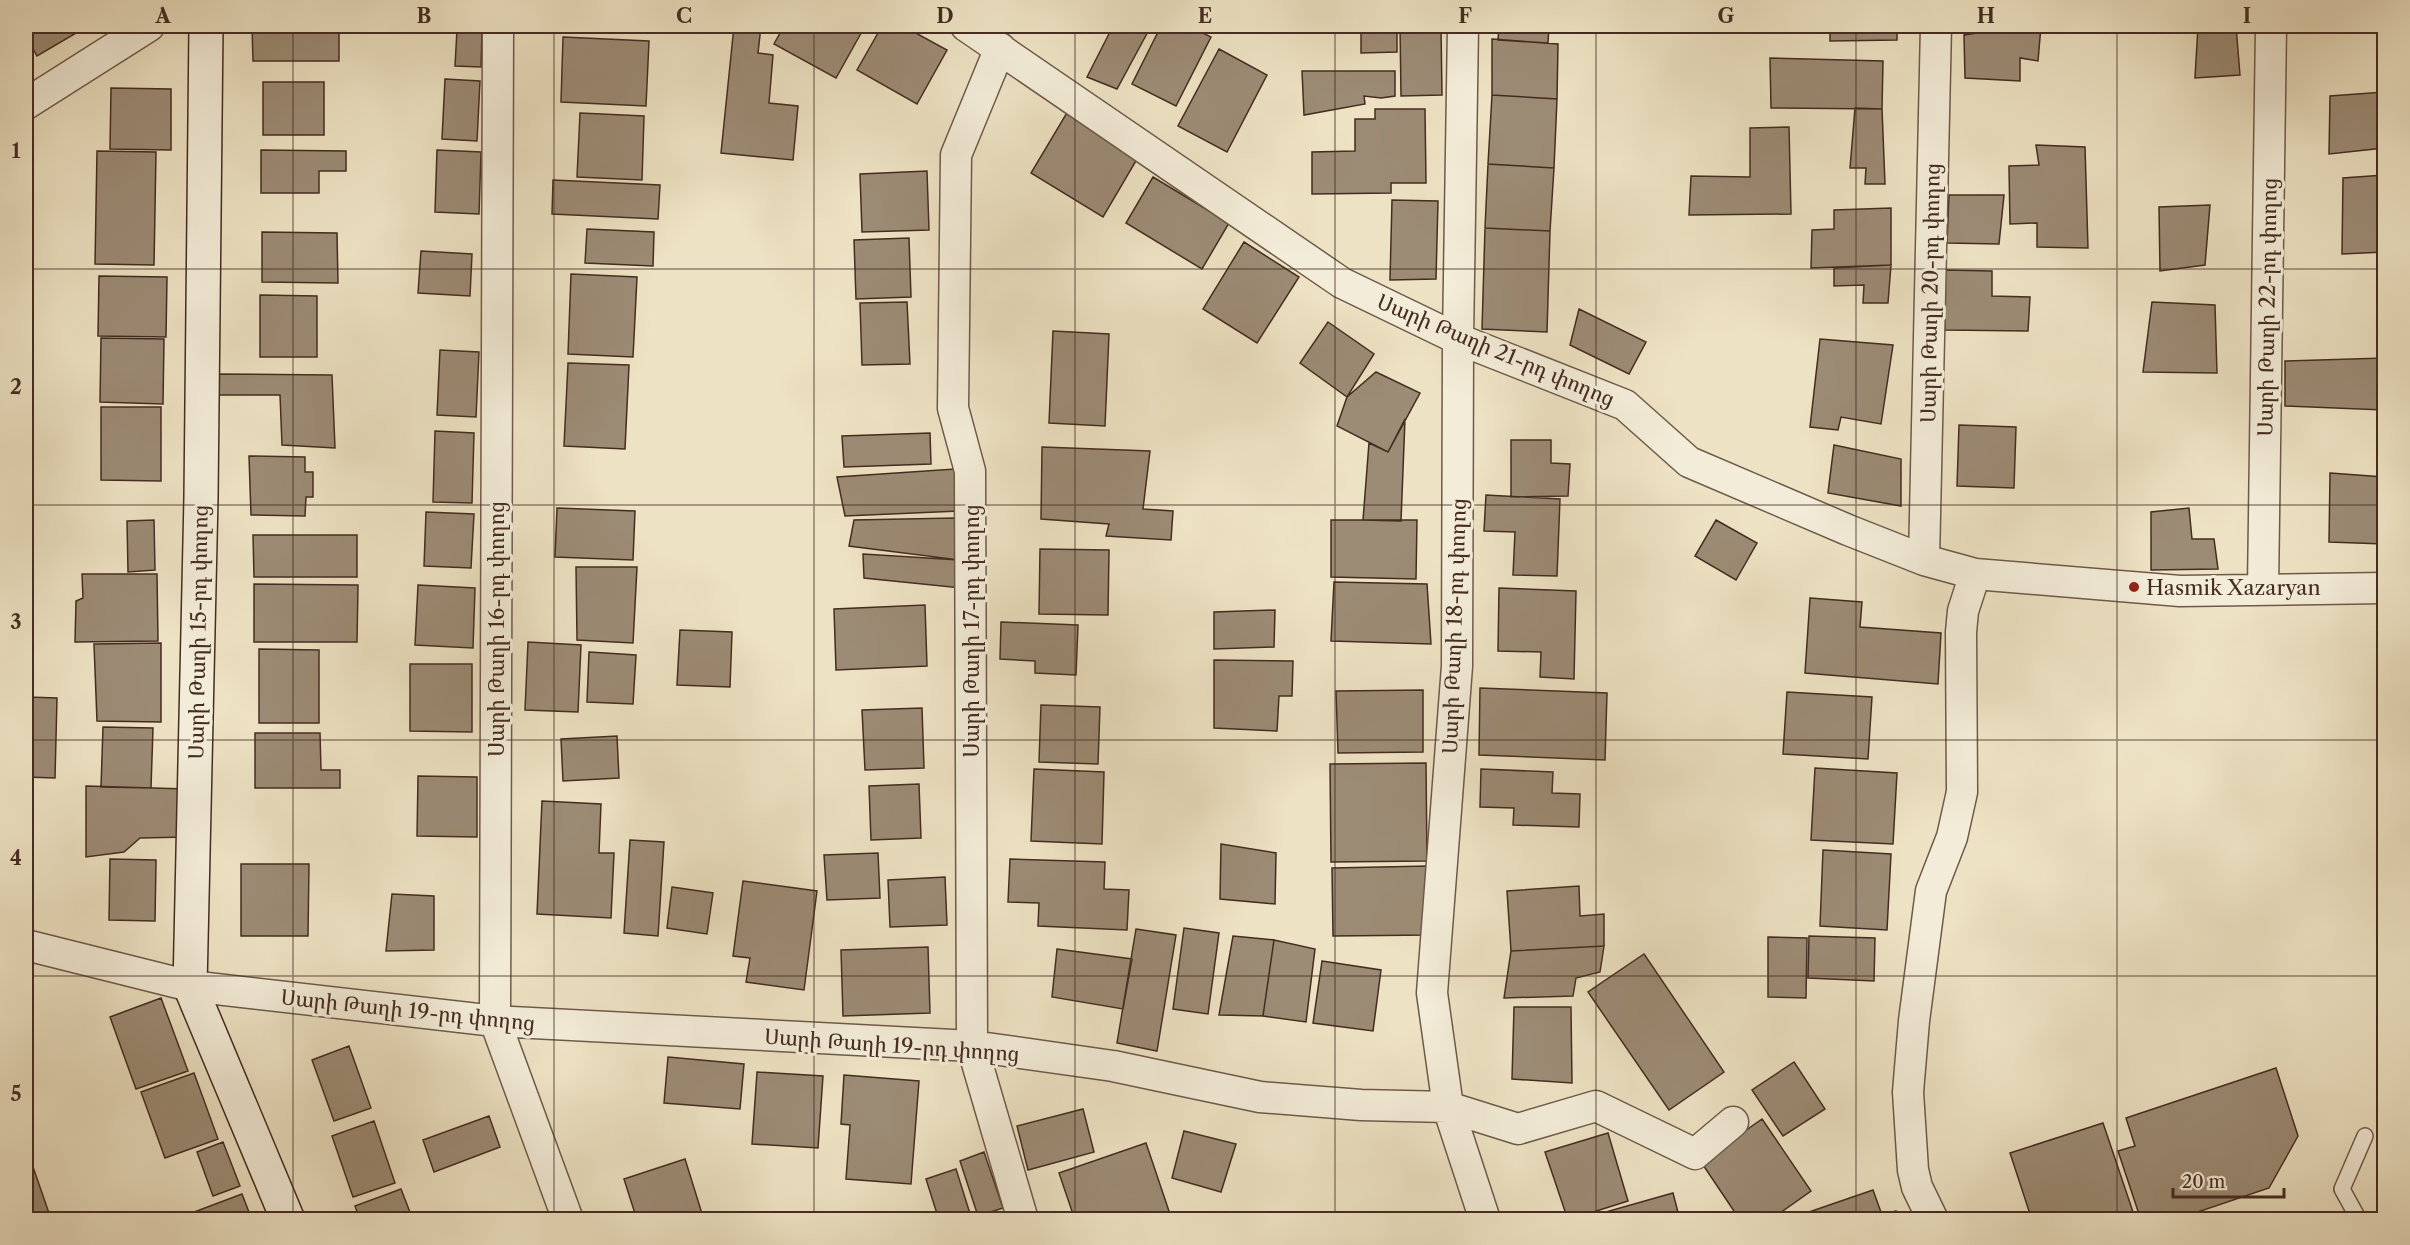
<svg xmlns="http://www.w3.org/2000/svg" width="2410" height="1245" viewBox="0 0 2410 1245" font-family="'Libre Caslon Text','Noto Serif Armenian',serif">
	<style>
		.building { fill: #9c8b75; stroke: #442c21; stroke-width: 1.5 }
		.lines { fill: none; stroke-linecap: round; stroke-linejoin: round }
		.lane-casing { stroke: #6e5a4a; stroke-width: 18 }
		.street-casing { stroke: #6e5a4a; stroke-width: 33 }
		.secondary-casing { stroke: #442c21; stroke-width: 36 }
		.lane { stroke: #f3ecd8; stroke-width: 15 }
		.street { stroke: #f3ecd8; stroke-width: 30 }
		.secondary { stroke: #f3ecd8; stroke-width: 33 }
		.grid { fill: none; stroke: #442c21; stroke-width: 1.5; stroke-opacity: 0.55 }
		.poi-dot { fill: #8f2418; stroke: #f3ecd8; stroke-width: 2 }
		.labels { text-anchor: middle; dominant-baseline: central; stroke-width: 6; stroke-linejoin: round; paint-order: stroke }
		.street-label { font-size: 21px; fill: #442c21; stroke: #f3ecd8 }
		.poi-label { font-size: 21px; fill: #442c21; stroke: #f3ecd8; text-anchor: start }
		.neatline { fill: none; stroke: #442c21; stroke-width: 2 }
		.grid-label { font-size: 20px; text-anchor: middle; font-weight: bold; fill: #442c21 }
	</style>
	<rect width="100%" height="100%" fill="#ede2c3"/>
	<filter id="stains"><feTurbulence type="fractalNoise" baseFrequency=".00333" numOctaves="4"/><feColorMatrix values="0 0 0 0 .2 0 0 0 0 .09 0 0 0 0 .02 0 0 0 .5 -.17"/></filter>
	<radialGradient id="worn" r=".72"><stop offset=".6" stop-color="#630" stop-opacity="0"/><stop offset="1" stop-color="#630" stop-opacity=".3"/></radialGradient>
	<path class="building" d="M26 26H81L83 29 37 56 26 36Z
		M252 26H339V61H253Z
		M734 26H761L758 53 773 55 769 103 798 106 793 160 721 153Z
		M784 26H865L836 78 774 44Z
		M882 26H903L947 50 917 104 857 70Z
		M1113 26H1151L1117 89 1087 77Z
		M1161 26H1189L1211 37 1176 106 1132 84Z
		M1361 26H1397V52L1361 53Z
		M1441 26 1442 95 1401 96 1400 27Z
		M1499 26H1549L1548 43 1498 40Z
		M1830 26H1897V40L1830 41Z
		M1978 26H2041L2038 61 2020 58V81L1965 78 1964 35 1977 33Z
		M2198 26H2236L2240 75 2195 78Z
		M457 30 482 31 481 67 455 66Z
		M563 37 649 41 646 106 561 102Z
		M1492 39 1558 44 1557 99 1492 95Z
		M1219 49 1267 75 1227 152 1178 126Z
		M1770 58 1883 61 1882 109 1771 108Z
		M1302 71H1395V96L1381 98 1364 96 1365 104 1304 115Z
		M445 79 480 81 477 141 442 139Z
		M263 82H324V135H263Z
		M111 88 171 89V150L110 149Z
		M2384 92V148L2329 154 2330 96Z
		M1492 95 1557 99 1554 168 1488 164Z
		M1855 108 1882 109 1885 184H1865L1866 168H1850Z
		M1375 109H1425L1426 183H1391V193L1312 194V152L1355 151V119H1375Z
		M1068 111 1140 154 1103 217 1031 173Z
		M580 113 644 116 642 180 577 177Z
		M1789 127 1791 214 1689 215 1691 176 1750 177V128Z
		M2036 145 2085 147 2088 248 2037 247V223L2010 224 2009 166 2039 165Z
		M261 150 346 151V171H319V193H261Z
		M437 150 481 152 479 214 435 212Z
		M97 151 156 152 154 265 95 264Z
		M1488 164 1554 168 1550 231 1485 228Z
		M927 171 929 230 862 232 860 174Z
		M2384 175V252L2342 254 2343 178Z
		M1153 177 1229 223 1202 269 1126 223Z
		M553 180 660 185 658 219 552 214Z
		M1949 195H2004L1999 244 1947 243Z
		M1392 200 1438 201 1436 279 1390 280Z
		M2210 205 2205 265 2160 271 2159 207Z
		M1891 208V265L1811 268 1812 230 1834 229V210Z
		M1485 228 1550 231 1547 332 1482 329Z
		M587 229 654 232 653 266 585 263Z
		M262 232 337 233 338 283 262 282Z
		M909 238 911 297 856 299 854 240Z
		M1244 242 1299 277 1257 343 1203 309Z
		M421 251 472 254 470 296 418 293Z
		M1891 265 1888 303H1863L1864 285 1834 286V268Z
		M1945 270 1992 271V296L2030 297 2028 331 1945 330Z
		M571 274 637 277 633 357 568 354Z
		M99 276 167 277 166 337 98 336Z
		M260 295 317 296V357H260Z
		M907 302 910 364 862 365 860 303Z
		M2152 302 2215 305 2217 373 2143 372Z
		M1579 309 1646 342 1629 374 1570 345Z
		M1328 322 1374 354 1347 397 1300 363Z
		M1053 331 1109 334 1105 426 1049 423Z
		M101 338 164 339 163 404 100 402Z
		M1820 339 1893 345 1881 424 1841 417 1838 430 1810 427Z
		M440 350 479 352 476 417 437 415Z
		M2384 358V410L2285 406V361Z
		M568 363 629 365 625 449 564 446Z
		M1376 372 1420 393 1388 452 1337 426 1347 397Z
		M211 374 332 375 335 448 282 445 280 395H213Z
		M101 407H161V481L101 480Z
		M1405 419 1401 521 1363 520 1369 443 1388 452Z
		M1959 425 2016 427 2014 488 1957 486Z
		M435 431 474 433 472 503 433 502Z
		M930 433 931 464 844 467 842 436Z
		M1511 440H1551V463L1570 464 1568 496 1511 497Z
		M1834 445 1901 459V506L1828 493Z
		M1042 447 1150 451 1143 509 1173 511 1171 540 1106 536 1109 524 1041 519Z
		M249 456 305 457V472H313V497H306L305 516 251 515Z
		M955 469 959 511 845 516 837 477Z
		M2330 473 2384 477V544L2329 542Z
		M1486 495 1560 499 1557 576 1513 575 1515 532 1484 531Z
		M557 508 635 511 633 560 555 557Z
		M2189 508 2192 539H2214L2218 569 2151 570V512Z
		M426 512 474 514 471 568 424 566Z
		M955 518 959 560 849 546 854 520Z
		M154 520 155 570 128 572 127 521Z
		M1331 520H1417L1416 579 1331 577Z
		M1716 520 1757 543 1736 580 1695 556Z
		M253 535H357V577H254Z
		M1040 549 1109 550 1108 615 1039 614Z
		M863 554 959 560 961 588 864 578Z
		M576 567H637L633 643 577 640Z
		M82 574H157L158 641 75 642 76 601 83 598Z
		M1334 582 1427 584 1431 644 1331 641Z
		M254 584 358 585 357 642H254Z
		M418 585 475 588 473 648 415 645Z
		M1499 588 1576 591 1574 679 1540 677 1541 652 1498 651Z
		M1810 598 1862 602 1860 627 1941 633 1938 684 1805 673Z
		M925 605 927 666 836 670 834 609Z
		M1275 610 1274 647 1214 649V612Z
		M1001 622 1078 625 1076 675 1035 673V661L1000 659Z
		M680 630 732 632 730 687 677 685Z
		M528 642 581 645 578 712 525 710Z
		M161 643V722L97 721 94 644Z
		M259 649 319 650V723H259Z
		M589 652 636 655 633 704 587 702Z
		M1214 660 1293 661 1292 696H1279L1277 731 1214 728Z
		M410 664H472V732L410 731Z
		M1480 688 1607 693 1605 760 1479 755Z
		M1423 690V752L1338 753 1336 691Z
		M1787 692 1872 697 1868 759 1783 754Z
		M26 697 57 698 55 778 26 777Z
		M1041 705 1100 707 1098 764 1039 762Z
		M922 708 924 768 865 770 862 710Z
		M103 727 153 728 151 788 101 787Z
		M255 733H320L321 770H340V788H255Z
		M617 736 619 778 563 781 561 739Z
		M1426 763 1427 861 1331 862 1330 764Z
		M1815 768 1897 773 1893 844 1811 840Z
		M1034 769 1104 772 1102 844 1031 841Z
		M1481 769 1553 772 1552 793 1580 794 1579 827 1513 825 1514 808 1480 807Z
		M418 776 477 777V837L417 836Z
		M919 784 921 838 871 840 869 786Z
		M86 786 186 789 187 837 140 838 124 852 86 857Z
		M542 801 601 804 599 853H614L611 918 537 914Z
		M630 840 664 842 658 936 624 933Z
		M1221 844 1276 853 1275 904 1220 899Z
		M1823 850 1891 854 1887 930 1820 926Z
		M878 853 880 898 827 900 824 855Z
		M110 859 156 860 155 921 109 920Z
		M1010 859 1105 862 1104 889 1129 890 1127 930 1038 926 1039 903 1008 902Z
		M241 864H309L308 936H241Z
		M1429 866 1430 935 1333 936 1332 868Z
		M945 877 947 925 890 927 888 880Z
		M743 881 817 891 804 990 746 982 750 958 733 956Z
		M1579 886 1580 916 1604 914V946L1511 951 1507 891Z
		M672 887 713 893 707 934 667 928Z
		M392 894 434 896V950L386 951Z
		M1184 928 1219 933 1208 1014 1173 1009Z
		M1136 929 1176 935 1157 1051 1117 1043Z
		M1233 936 1274 940 1263 1016 1219 1015Z
		M1809 936 1875 938 1874 981 1808 978Z
		M1768 937 1807 938 1806 998 1768 997Z
		M1274 940 1315 949 1306 1022 1263 1016Z
		M1604 946 1600 972 1576 978 1573 996 1504 998 1511 951Z
		M928 947 930 1013 843 1016 841 950Z
		M1057 949 1132 959 1123 1009 1052 997Z
		M1644 954 1724 1072 1669 1110 1588 992Z
		M1322 961 1381 970 1373 1031 1313 1023Z
		M161 998 188 1071 136 1089 110 1017Z
		M1514 1007H1571L1572 1083 1512 1079Z
		M349 1046 371 1108 334 1121 312 1060Z
		M668 1057 744 1064 740 1109 664 1103Z
		M1794 1062 1825 1109 1783 1136 1752 1090Z
		M2276 1068 2298 1136 2269 1188 2174 1220H2141L2118 1151 2135 1146 2126 1118Z
		M757 1072 823 1076 818 1148 752 1144Z
		M194 1073 218 1139 165 1158 141 1092Z
		M844 1075 919 1081 911 1184 846 1179 850 1125 841 1124Z
		M1083 1109 1094 1152 1028 1170 1017 1126Z
		M489 1116 500 1147 434 1172 423 1140Z
		M1762 1119 1811 1191 1770 1220H1740L1701 1162Z
		M374 1121 395 1183 353 1197 332 1136Z
		M2103 1123 2133 1212 2110 1220H2032L2010 1153Z
		M1184 1131 1236 1144 1221 1192 1172 1178Z
		M1608 1133 1628 1201 1568 1220 1545 1152Z
		M223 1142 240 1186 213 1196 197 1152Z
		M1146 1143 1172 1220H1075L1059 1173Z
		M984 1152 1003 1208 978 1216 960 1161Z
		M685 1159 704 1220H637L624 1179Z
		M32 1164 50 1216 40 1220H26V1166Z
		M956 1169 972 1220H939L926 1179Z
		M401 1189 413 1220H360L355 1206Z
		M1873 1190 1882 1215 1896 1211 1899 1220H1812L1809 1212Z
		M1673 1193 1680 1220H1588V1217Z
		M242 1194 252 1220H173Z"/>
	<g class="lines">
		<defs>
			<path id="lane" d="M2359 1220 2342 1189 2365 1136"/>
			<path id="street" d="M498 26 495 1021 568 1220
				M966 26 1342 283 1458 339 1625 405 1689 462 1848 530 1924 560 1975 574 2180 591 2384 588
				M1463 26 1458 339 1457 666 1432 993 1448 1107 1485 1220
				M1000 48 956 155 953 408 970 471 972 1046 1023 1220
				M26 104 149 26
				M1924 560 1936 26
				M2263 588 2271 26
				M26 945 190 986 495 1021 972 1046 1113 1066 1260 1097 1361 1105 1448 1107 1518 1129 1596 1106 1695 1154 1733 1122
				M1933 1220 1917 1187 1913 1170 1908 1092 1914 1021 1931 891 1952 837 1962 792 1961 632 1963 611 1975 574"/>
			<path id="secondary" d="M206 26 201 497 190 986 288 1220"/>
		</defs>
		<use href="#lane" class="lane-casing"/>
		<use href="#street" class="street-casing"/>
		<use href="#secondary" class="secondary-casing"/>
		<use href="#lane" class="lane"/>
		<use href="#street" class="street"/>
		<use href="#secondary" class="secondary"/>
	</g>
	<path class="grid" d="M293 26V1220M554 26V1220M814 26V1220M1075 26V1220M1335 26V1220M1596 26V1220M1856 26V1220M2117 26V1220M26 269H2384M26 505H2384M26 740H2384M26 976H2384"/>
	<circle class="poi-dot" cx="2134" cy="587" r="6"/>
	<g class="labels">
		<g class="street-label">
			<text transform="translate(1930 293) rotate(-89)">Սարի Թաղի 20-րդ փողոց</text>
			<text transform="translate(2267 307) rotate(-89)">Սարի Թաղի 22-րդ փողոց</text>
			<text transform="translate(1496 350) rotate(23)">Սարի Թաղի 21-րդ փողոց</text>
			<text transform="translate(1454 626) rotate(-88)">Սարի Թաղի 18-րդ փողոց</text>
			<text transform="translate(496 629) rotate(-90)">Սարի Թաղի 16-րդ փողոց</text>
			<text transform="translate(971 631) rotate(-90)">Սարի Թաղի 17-րդ փողոց</text>
			<text transform="translate(198 632) rotate(-89)">Սարի Թաղի 15-րդ փողոց</text>
			<text transform="translate(408 1010) rotate(6)">Սարի Թաղի 19-րդ փողոց</text>
			<text transform="translate(892 1045) rotate(4)">Սարի Թաղի 19-րդ փողոց</text>
		</g>
		<g class="poi-label">
			<text x="2146" y="587">Hasmik Xazaryan</text>
		</g>
	</g>
	<rect width="2410" height="1245" fill="none" stroke="#ede2c3" stroke-width="66"/>
	<path d="M2173 1188v9h111v-9" fill="none" stroke="#442c21" stroke-width="3"/>
	<text x="2182" y="1188" font-size="18" fill="#442c21" stroke="#f3ecd8" stroke-width="4.5" paint-order="stroke">20 m</text>
	<rect x="33" y="33" width="2344" height="1179" class="neatline"/>
	<g class="grid-label">
		<text x="163" y="23">A</text>
		<text x="424" y="23">B</text>
		<text x="684" y="23">C</text>
		<text x="945" y="23">D</text>
		<text x="1205" y="23">E</text>
		<text x="1465" y="23">F</text>
		<text x="1726" y="23">G</text>
		<text x="1986" y="23">H</text>
		<text x="2247" y="23">I</text>
		<text x="16" y="158">1</text>
		<text x="16" y="394">2</text>
		<text x="16" y="629">3</text>
		<text x="16" y="865">4</text>
		<text x="16" y="1101">5</text>
	</g>
	<rect width="100%" height="100%" filter="url(#stains)"/>
	<rect width="100%" height="100%" fill="url(#worn)"/>
</svg>
